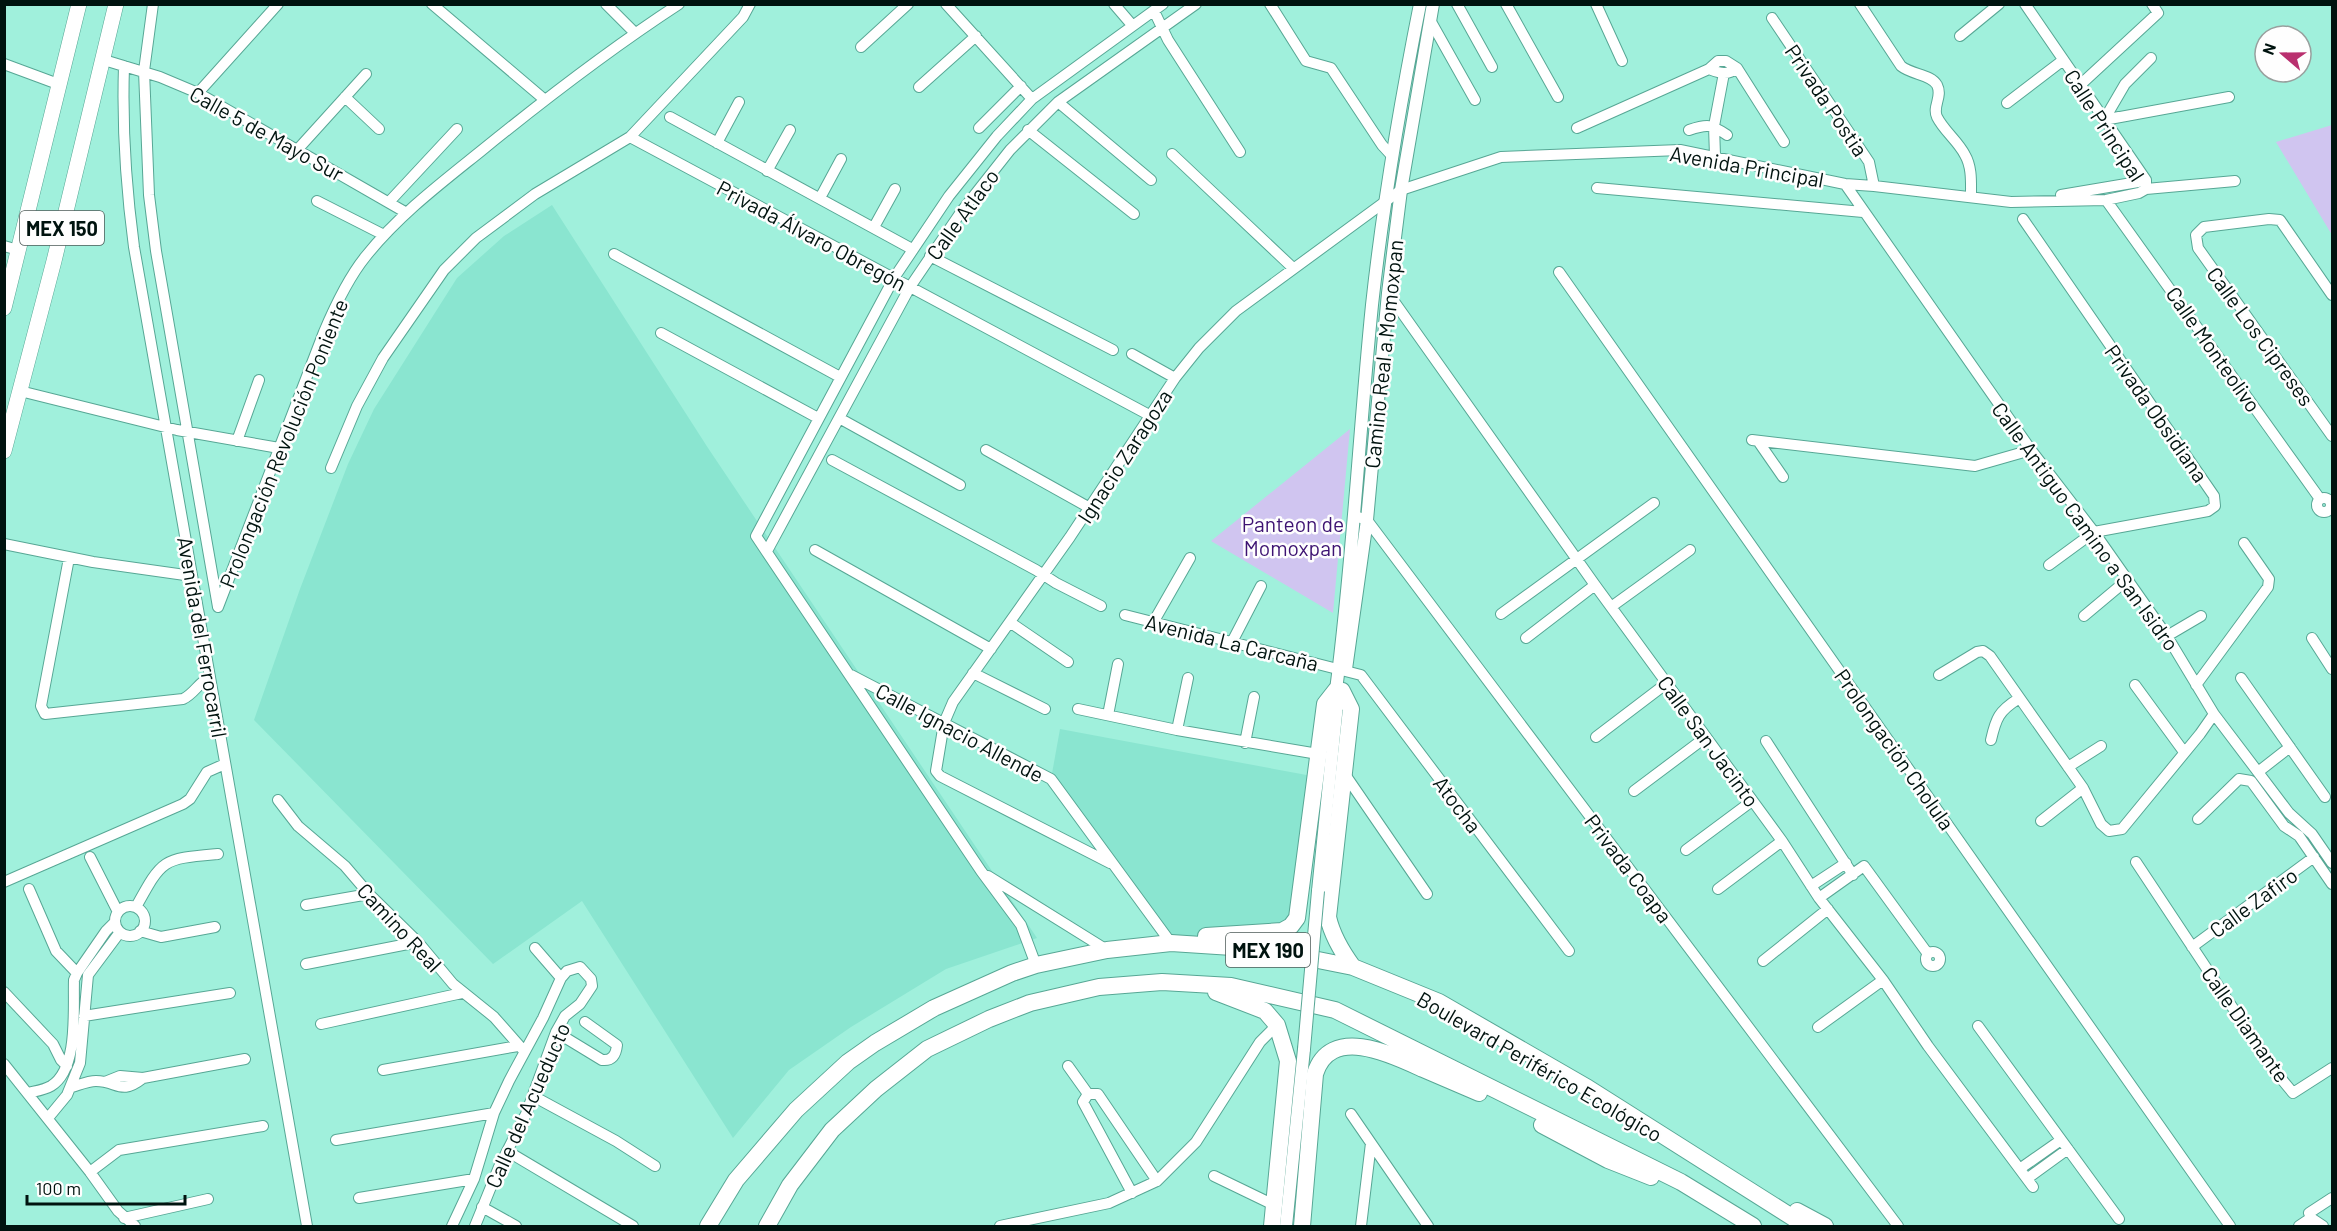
<svg xmlns="http://www.w3.org/2000/svg" width="2337" height="1231" viewBox="0 0 2337 1231" font-family="Barlow,sans-serif">
	<style>
		.built { fill: #8ae5d0 }
		.green { fill: #d0c5f0 }
		.lines { fill: none; stroke-linecap: round; stroke-linejoin: round }
		.minor-casing { stroke: #57a795; stroke-width: 12 }
		.tertiary-casing { stroke: #57a795; stroke-width: 14 }
		.primary-casing { stroke: #57a795; stroke-width: 16 }
		.trunk-casing { stroke: #57a795; stroke-width: 18 }
		.minor { stroke: #fff; stroke-width: 10 }
		.tertiary { stroke: #fff; stroke-width: 12 }
		.primary { stroke: #fff; stroke-width: 15 }
		.trunk { stroke: #fff; stroke-width: 16 }
		.tertiary-bridge-casing { stroke: #57a795; stroke-width: 14; stroke-linecap: butt }
		.tertiary-bridge { stroke: #fff; stroke-width: 12 }
		.labels { text-anchor: middle; dominant-baseline: central; stroke-width: 5; stroke-linejoin: round; paint-order: stroke }
		.shield { fill: #fefefe; stroke: #4c5a57; stroke-width: 1.5 }
		.shield-label { font-size: 20px; font-weight: bold; fill: #00130f }
		.street-label { font-size: 21px; fill: #00130f; stroke: #fefefe }
		.park-label { font-size: 21px; fill: #3d1372; stroke: #fefefe }
	</style>
	<rect width="100%" height="100%" fill="#a0f0dc"/>
	<path class="built" d="M552 205 708 448 1037 938 946 969 851 1027 789 1070 733 1138 582 901 493 964 254 720 300 589 348 464 374 409 457 278 504 236Z
		M1060 729 1312 776 1293 916 1287 925 1213 931 1171 943 1051 779Z"/>
	<path class="green" d="M2332 125V235L2276 142Z
		M1350 429 1333 613 1211 541Z"/>
	<g class="lines">
		<defs>
			<path id="minor" d="M153 4 144 71 149 195 156 251 218 607
				M432 4 545 100
				M606 4 635 33
				M946 4 1032 99
				M1114 4 1132 25
				M1270 4 1306 61 1331 68 1382 145 1393 157
				M1457 4 1492 67
				M1506 4 1558 97
				M1596 4 1622 61
				M1860 4 1901 66C1912 75 1931 74 1937 85 1943 97 1932 106 1937 117 1944 131 1958 141 1965 155 1972 167 1971 182 1971 196
				M2025 4 2146 180V189
				M1154 11 1168 40 1240 152
				M1772 18 1869 162 1874 186
				M1430 20 1475 100
				M1960 36 1999 4
				M861 47 908 4
				M104 60 160 77 198 93 405 212
				M1718 61H1726L1737 68C1727 76 1720 73 1709 69Z
				M4 64 58 84
				M124 66C122 126 126 187 134 247L307 1226
				M1737 68 1784 142
				M2079 86 2158 13 2152 4
				M919 87 976 36
				M198 93 278 4
				M345 97 379 129
				M1058 102 1151 180
				M2007 103 2062 61
				M670 117 912 249
				M2119 117 2104 120 2229 97
				M2104 120 2125 84 2151 58
				M979 128 1021 86
				M1577 128 1709 69
				M1028 130 1134 214
				M1689 130C1707 124 1711 124 1727 135
				M630 137 1151 416
				M717 143 739 102
				M298 149 366 74
				M1172 154 1293 268
				M1715 156 1714 126 1724 73
				M767 171 790 130
				M1845 184 2031 450 2094 532 2167 636 2214 714 2289 813 2312 834 2332 863
				M1597 188 1863 212
				M2061 195 2138 182 2129 167
				M820 198 841 159
				M2106 200 2320 499
				M317 201 384 235
				M389 202 457 129
				M2023 219 2214 496 2215 506 2208 511 2094 532 2049 565
				M874 227 895 189
				M4 246 18 250
				M614 254 840 377
				M930 256 1113 350
				M1559 272 2230 1226
				M1388 293 1595 585 1782 841 1819 898 1883 980 1928 1046 2033 1187
				M2332 295 2280 220 2269 219 2204 227 2196 235 2198 248 2332 436
				M661 333 818 418
				M1132 354 1175 378
				M20 391 177 430 279 448
				M839 418 960 485
				M1752 440 1975 466 2031 450
				M237 441 259 380
				M1758 441 1783 477
				M986 450 1090 508
				M832 460 1036 570 1056 583 1101 606
				M331 468 357 406 383 358 444 270 476 238 535 194 630 137 743 17 750 4
				M2317 505a7 7 0 1 1 14 0a7 7 0 1 1-14 0Z
				M1355 516 1367 520 1898 1226
				M4 544 93 562 192 576
				M815 550 991 649
				M767 551 910 287 961 212 1010 150 1058 102 1196 4
				M69 558 41 706 45 714 183 699C194 694 199 682 210 677
				M218 607 324 332C335 306 348 278 366 256 399 215 440 184 481 151 545 99 610 49 679 4
				M1611 607 1690 550
				M1501 614 1654 503
				M1125 615 1361 675 1569 951
				M2084 616 2127 580
				M1154 621 1190 558
				M1011 623 1068 662
				M2167 636 2201 616
				M1526 638 1595 585
				M2312 638 2332 669
				M1232 642 1261 586
				M973 673 1045 709
				M851 675 1051 779 1171 943
				M1939 675 1977 652 1983 651 1990 656 2083 788 2101 824 2109 831 2122 829 2200 734 2214 714
				M2241 678 2325 797
				M2135 685 2184 752
				M2196 685 2268 587 2269 579 2244 543
				M1078 709 1177 730 1318 754
				M1108 715 1118 664
				M1177 730 1188 678
				M1596 737 1667 683
				M1991 740C1996 718 1999 711 2018 699
				M1766 741 1853 875
				M1245 743 1254 697
				M2068 767 2101 746
				M2258 772 2290 747
				M1344 773 1427 894
				M1634 791 1706 737
				M278 800 298 826 345 866 369 894 418 942 453 984 494 1017 524 1051
				M2198 819 2239 779 2251 781 2284 826 2299 836 2332 884
				M2041 821 2083 788
				M1686 850 1752 801
				M90 857 118 912
				M2136 862 2274 1070 2293 1093 2332 1068
				M1110 863 940 776 936 771 944 723 953 702 1070 537 1175 378 1199 348 1236 311 1401 190 1501 157 1680 150 1845 184 1874 186 2011 202 2106 200 2139 193 2146 189 2235 181
				M988 876 1107 950
				M4 882 183 804 190 799 207 772 225 764
				M1811 886 1846 863
				M29 889 56 951 77 973
				M1718 889 1782 841
				M1819 898 1864 866 1928 954
				M306 905 369 894
				M115 921a15 15 0 1 1 30 0a15 15 0 1 1-30 0Z
				M136 907C163 858 162 859 218 854
				M140 931 161 937 215 927
				M2192 947 2314 857
				M535 948 561 978
				M1926 959a7 7 0 1 1 14 0a7 7 0 1 1-14 0Z
				M1763 961 1828 909
				M306 964 418 942
				M1036 965 1021 925 981 871 756 536 894 278 949 196 997 136 1032 99 1163 4
				M4 992 53 1044 61 1060 67 1066
				M84 1016 230 993
				M321 1024 462 993
				M1978 1026 2119 1219
				M1818 1027 1883 980
				M556 1032 602 1060C612 1061 616 1055 617 1045L585 1022
				M4 1064 90 1172 118 1211 135 1226
				M1068 1066 1088 1094
				M383 1070 518 1046
				M105 1082 120 1076 143 1078 245 1059
				M72 1087C79 1085 88 1081 96 1081 118 1081 120 1096 143 1078
				M28 1093C36 1091 44 1090 51 1086 79 1069 73 1009 74 980L77 973 106 931 115 922
				M1088 1094H1098L1157 1181
				M1088 1094 1083 1102 1132 1193
				M533 1096 616 1141 655 1166
				M1351 1114 1428 1226
				M48 1118 67 1095 80 1063 88 975 120 932
				M336 1140 494 1113
				M507 1151 633 1226
				M2021 1168 2061 1140
				M90 1172 119 1150 263 1126
				M1214 1176 1274 1205
				M2028 1178 2068 1149
				M359 1198 474 1179
				M482 1207 516 1226
				M124 1218 208 1199
				M2311 1218 2309 1213 2332 1198
				M2311 1218 2323 1226
				M452 1226 474 1179 494 1113 509 1081 543 1018 561 978 567 971 580 967 591 979 592 986 580 1004 565 1016 556 1032 526 1114 499 1167 475 1226
				M1000 1226 1109 1203 1157 1181 1196 1142 1260 1042 1277 1025
				M1361 1226 1371 1143
				M2299 1226 2311 1218"/>
			<path id="tertiary" d="M1346 669 1367 520 1388 293 1401 190 1433 4
				M1318 891 1337 705 1336 690C1353 562 1359 433 1372 305 1383 204 1400 104 1420 4
				M1286 1226 1304 1049"/>
			<path id="primary" d="M4 308 79 4
				M4 451 54 261 116 4"/>
			<path id="trunk" d="M1206 936 1282 931 1291 926 1297 918 1325 704 1336 690 1342 691 1351 709 1328 917C1332 935 1342 952 1353 967
				M1216 992 1265 1011 1277 1025 1288 1061 1272 1226
				M1542 1125 1608 1160 1651 1177
				M1797 1211 1825 1226
				M708 1226 736 1180 796 1110 848 1062 875 1043 934 1008 1012 973 1036 965 1107 950 1171 943 1263 949 1353 967 1439 1002 1588 1088 1806 1226
				M767 1226 790 1185 832 1130 876 1089 927 1049 989 1019 1030 1003 1099 987 1162 982 1231 986 1335 1010 1681 1182 1753 1226
				M1302 1226 1315 1074C1330 1024 1393 1055 1423 1069 1442 1077 1460 1085 1479 1093"/>
		</defs>
		<use href="#minor" class="minor-casing"/>
		<use href="#tertiary" class="tertiary-casing"/>
		<use href="#primary" class="primary-casing"/>
		<use href="#trunk" class="trunk-casing"/>
		<use href="#minor" class="minor"/>
		<use href="#tertiary" class="tertiary"/>
		<use href="#primary" class="primary"/>
		<use href="#trunk" class="trunk"/>
		<defs>
			<path id="tertiary-bridge" d="M1304 1049 1318 891"/>
		</defs>
		<use href="#tertiary-bridge" class="tertiary-bridge-casing"/>
		<use href="#tertiary-bridge" class="tertiary-bridge"/>
	</g>
	<g class="labels">
		<g class="shield">
			<rect x="20" y="211" width="84" height="34" rx="4.5"/>
			<rect x="1226" y="933" width="84" height="34" rx="4.5"/>
		</g>
		<g class="shield-label">
			<text x="62" y="228">MEX 150</text>
			<text x="1268" y="950">MEX 190</text>
		</g>
		<g class="street-label">
			<text transform="translate(1827 100) rotate(56)">Privada Postia</text>
			<text transform="translate(2105 125) rotate(57)">Calle Principal</text>
			<text transform="translate(267 133) rotate(29)">Calle 5 de Mayo Sur</text>
			<text transform="translate(1747 166) rotate(10)">Avenida Principal</text>
			<text transform="translate(962 214) rotate(-54)">Calle Atlaco</text>
			<text transform="translate(812 235) rotate(28)">Privada Álvaro Obregón</text>
			<text transform="translate(2261 336) rotate(54)">Calle Los Cipreses</text>
			<text transform="translate(2214 349) rotate(55)">Calle Monteolivo</text>
			<text transform="translate(1383 354) rotate(-84)">Camino Real a Momoxpan</text>
			<text transform="translate(2157 413) rotate(55)">Privada Obsidiana</text>
			<text transform="translate(283 443) rotate(-68)">Prolongación Revolución Poniente</text>
			<text transform="translate(1124 456) rotate(-57)">Ignacio Zaragoza</text>
			<text transform="translate(2086 526) rotate(54)">Calle Antiguo Camino a San Isidro</text>
			<text transform="translate(203 637) rotate(80)">Avenida del Ferrocarril</text>
			<text transform="translate(1232 642) rotate(14)">Avenida La Carcaña</text>
			<text transform="translate(960 732) rotate(28)">Calle Ignacio Allende</text>
			<text transform="translate(1709 741) rotate(54)">Calle San Jacinto</text>
			<text transform="translate(1895 749) rotate(55)">Prolongación Cholula</text>
			<text transform="translate(1458 804) rotate(53)">Atocha</text>
			<text transform="translate(1629 868) rotate(53)">Privada Coapa</text>
			<text transform="translate(2253 902) rotate(-36)">Calle Zafiro</text>
			<text transform="translate(400 927) rotate(47)">Camino Real</text>
			<text transform="translate(2246 1024) rotate(55)">Calle Diamante</text>
			<text transform="translate(1540 1066) rotate(30)">Boulevard Periférico Ecológico</text>
			<text transform="translate(527 1105) rotate(-66)">Calle del Acueducto</text>
		</g>
		<g class="park-label">
			<text x="1293" y="523">Panteon de<tspan x="1293" dy="24">Momoxpan</tspan></text>
		</g>
	</g>
	<rect width="2337" height="1231" fill="none" stroke="#00130f" stroke-width="12"/>
	<g transform="translate(2283 54) rotate(290)"><circle r="28" fill="#fefefe" stroke="#98a09e" stroke-width="1.5"/>
	<path d="M0-4.5L10 22L0 15L-10 22Z" fill="#b9306f"/>
	<text y="-9" font-size="16" font-weight="bold" text-anchor="middle" fill="#00130f">N</text>
	</g>
	<path d="M27 1195v9h158v-9" fill="none" stroke="#00130f" stroke-width="3"/>
	<text x="36" y="1195" font-size="18" fill="#00130f" stroke="#fefefe" stroke-width="4.5" paint-order="stroke">100 m</text>
</svg>
